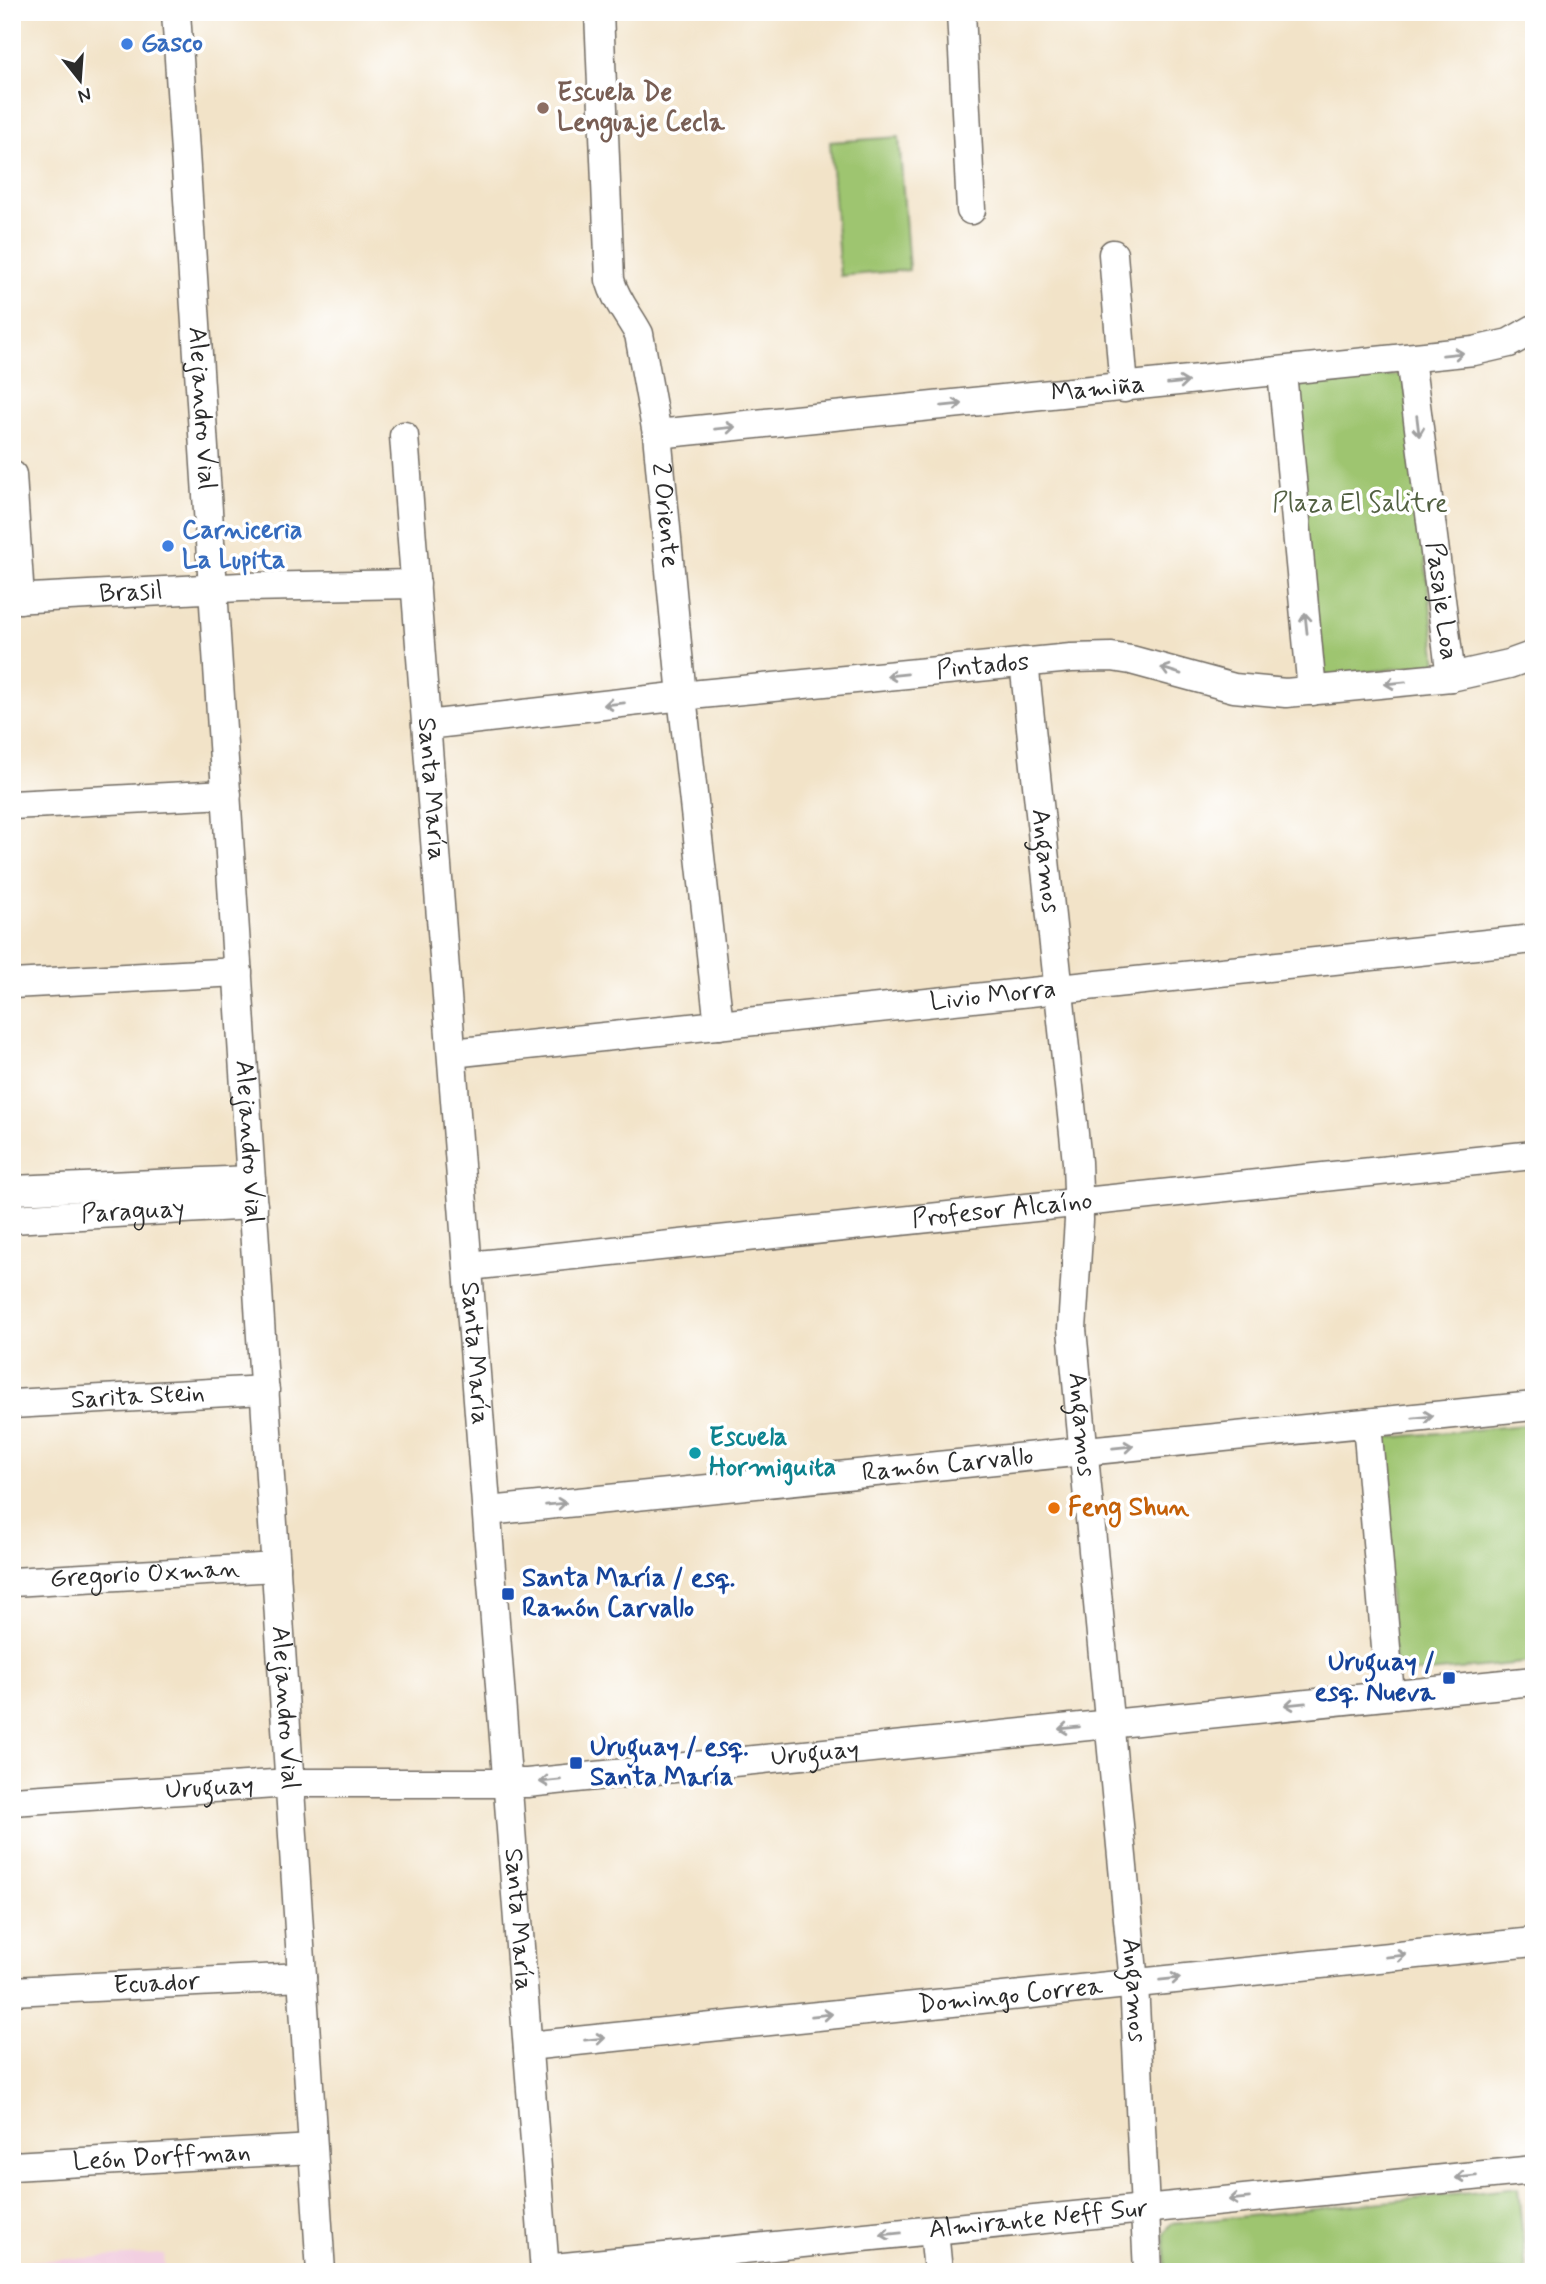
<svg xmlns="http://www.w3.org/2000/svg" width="1546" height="2284" viewBox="0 0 1546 2284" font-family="Mynerve,sans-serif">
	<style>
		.built { fill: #f2cfe1 }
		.green { fill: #9ec570; stroke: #64784e; stroke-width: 2 }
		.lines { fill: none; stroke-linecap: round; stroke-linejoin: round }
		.minor-casing { stroke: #716b62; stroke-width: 31 }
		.minor { stroke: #fff; stroke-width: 28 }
		.oneway { stroke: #a0a0a0 }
		.shop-dot { fill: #3f7fe0; stroke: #fff; stroke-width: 2.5 }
		.education-dot { fill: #8d6e63; stroke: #fff; stroke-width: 2.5 }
		.culture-dot { fill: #0f9aa8; stroke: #fff; stroke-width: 2.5 }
		.food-dot { fill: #e8710a; stroke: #fff; stroke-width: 2.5 }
		.transit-dot { fill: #1a4fb4; stroke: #fff; stroke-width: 2.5 }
		.labels { text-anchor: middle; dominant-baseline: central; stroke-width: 7; stroke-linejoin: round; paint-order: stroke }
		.shop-label { font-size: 26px; font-weight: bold; fill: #366cbe; stroke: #fff; text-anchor: start }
		.education-label { font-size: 26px; font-weight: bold; fill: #785e54; stroke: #fff; text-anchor: start }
		.street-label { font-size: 26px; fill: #2b2b2b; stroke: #fff }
		.park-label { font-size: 26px; fill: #536143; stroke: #fff }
		.culture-label { font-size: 26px; font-weight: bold; fill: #0d838f; stroke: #fff; text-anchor: start }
		.food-label { font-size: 26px; font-weight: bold; fill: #c56008; stroke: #fff; text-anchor: start }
		.transit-label { font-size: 26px; font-weight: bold; fill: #164399; stroke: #fff; text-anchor: start }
	</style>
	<rect width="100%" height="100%" fill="#fff"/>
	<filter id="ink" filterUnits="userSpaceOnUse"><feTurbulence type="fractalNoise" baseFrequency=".0143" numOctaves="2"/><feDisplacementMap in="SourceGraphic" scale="14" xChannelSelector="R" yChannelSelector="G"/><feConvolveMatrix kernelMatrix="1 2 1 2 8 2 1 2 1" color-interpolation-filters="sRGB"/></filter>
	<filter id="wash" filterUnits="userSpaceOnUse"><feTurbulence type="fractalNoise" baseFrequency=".00686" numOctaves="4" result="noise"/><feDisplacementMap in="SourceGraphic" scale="28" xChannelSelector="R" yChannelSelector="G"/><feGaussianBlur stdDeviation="1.57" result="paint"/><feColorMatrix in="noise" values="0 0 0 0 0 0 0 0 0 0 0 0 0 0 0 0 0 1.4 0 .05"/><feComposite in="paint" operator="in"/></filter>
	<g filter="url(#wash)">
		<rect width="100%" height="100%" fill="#f2e3c8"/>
		<path class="built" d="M164 2254 165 2272H12V2262Z"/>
		<path class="green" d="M899 137 909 270 840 276 830 142Z
			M1404 374 1437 664 1322 677 1289 387Z
			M1534 1424V1662L1396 1675 1375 1439Z
			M1518 2188 1526 2272H1166L1164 2233 1171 2224Z"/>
	</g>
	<g filter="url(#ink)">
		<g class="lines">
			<defs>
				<g id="minor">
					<path id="s1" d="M176 12 321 2272"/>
					<path id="s2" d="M599 12 610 280C616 301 629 315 639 334L657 434 682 696 719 1025"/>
					<path d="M961 12 971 210"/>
					<path d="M1113 254 1124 388"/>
					<path id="s3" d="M1410 358 1451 677"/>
					<path d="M1282 372 1312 691"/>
					<path id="s4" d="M657 434 1474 351 1509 343 1534 329"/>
					<path id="s5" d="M404 436 545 2272"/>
					<path d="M12 475 20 599"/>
					<path id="s6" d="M12 599 241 587 416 584"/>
					<path id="s7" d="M1024 662 1077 1162 1079 1220 1072 1329 1134 1983 1148 2272"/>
					<path id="s8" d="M426 725 701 694 1071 658 1112 657 1131 660 1234 688 1286 693 1451 677 1509 664 1534 655"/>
					<path d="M12 805 227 794"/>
					<path d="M12 984 238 972"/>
					<path id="s9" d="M452 1053 1534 939"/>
					<path d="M12 1190 251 1180"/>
					<path id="s10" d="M12 1219 253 1205"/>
					<path id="s11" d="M469 1266 1534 1155"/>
					<path id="s12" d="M12 1404 265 1390"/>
					<path d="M1367 1423 1390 1695"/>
					<path id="s13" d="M488 1511 1534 1406"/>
					<path id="s14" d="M12 1582 276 1567"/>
					<path id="s15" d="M12 1801 290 1783H527L1534 1681"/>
					<path id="s16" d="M12 1991 302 1977"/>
					<path id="s17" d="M528 2046 1534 1942"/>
					<path id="s18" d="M12 2166 313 2149"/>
					<path d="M934 2230 938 2272"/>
					<path id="s19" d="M544 2269 1534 2170"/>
				</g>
			</defs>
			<use href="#minor" class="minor-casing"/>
			<use href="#minor" class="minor"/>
		</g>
		<defs><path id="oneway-shaft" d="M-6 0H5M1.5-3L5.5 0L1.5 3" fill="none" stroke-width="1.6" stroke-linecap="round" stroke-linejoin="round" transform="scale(1.75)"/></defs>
		<g class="oneway">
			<use href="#oneway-shaft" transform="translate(1453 354) rotate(-6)"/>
			<use href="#oneway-shaft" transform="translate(1178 383) rotate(-6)"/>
			<use href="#oneway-shaft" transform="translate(952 405) rotate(-6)"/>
			<use href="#oneway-shaft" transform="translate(1418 426) rotate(83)"/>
			<use href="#oneway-shaft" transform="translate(725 428) rotate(-6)"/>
			<use href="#oneway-shaft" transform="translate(1306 623) rotate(-96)"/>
			<use href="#oneway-shaft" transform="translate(1171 671) rotate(-163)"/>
			<use href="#oneway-shaft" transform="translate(897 675) rotate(174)"/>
			<use href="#oneway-shaft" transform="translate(1395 683) rotate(174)"/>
			<use href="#oneway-shaft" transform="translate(614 704) rotate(174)"/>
			<use href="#oneway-shaft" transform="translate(1423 1417) rotate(-6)"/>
			<use href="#oneway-shaft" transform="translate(1123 1447) rotate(-6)"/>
			<use href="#oneway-shaft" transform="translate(556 1504) rotate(-6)"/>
			<use href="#oneway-shaft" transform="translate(1295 1704) rotate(174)"/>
			<use href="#oneway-shaft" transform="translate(1069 1728) rotate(174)"/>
			<use href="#oneway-shaft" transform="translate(550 1781) rotate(174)"/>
			<use href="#oneway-shaft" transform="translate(1396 1956) rotate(-6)"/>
			<use href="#oneway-shaft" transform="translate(1170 1979) rotate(-6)"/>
			<use href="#oneway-shaft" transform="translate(822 2015) rotate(-6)"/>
			<use href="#oneway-shaft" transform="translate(595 2039) rotate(-6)"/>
			<use href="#oneway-shaft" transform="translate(1466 2177) rotate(174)"/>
			<use href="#oneway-shaft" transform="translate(1239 2199) rotate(174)"/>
			<use href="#oneway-shaft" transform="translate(891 2234) rotate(174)"/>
		</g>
	</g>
	<g class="shop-dot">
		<circle cx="127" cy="44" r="7"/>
		<circle cx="168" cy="546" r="7"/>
	</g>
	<circle class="education-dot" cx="543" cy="108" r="7"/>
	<circle class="culture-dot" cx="695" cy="1453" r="7"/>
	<circle class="food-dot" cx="1054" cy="1508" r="7"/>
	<g class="transit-dot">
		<rect x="501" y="1587" width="14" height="14" rx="3.5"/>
		<rect x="1442" y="1671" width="14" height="14" rx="3.5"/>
		<rect x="569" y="1756" width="14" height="14" rx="3.5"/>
	</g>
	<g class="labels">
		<g class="shop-label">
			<text x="141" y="44">Gasco</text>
			<text x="182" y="531">Carniceria<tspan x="182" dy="30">La Lupita</tspan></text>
		</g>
		<g class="education-label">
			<text x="557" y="93">Escuela De<tspan x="557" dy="30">Lenguaje Cecla</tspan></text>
		</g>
		<g class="street-label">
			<text stroke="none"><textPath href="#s4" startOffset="443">Mamiña</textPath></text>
			<text stroke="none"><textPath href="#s1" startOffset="397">Alejandro Vial</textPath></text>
			<text stroke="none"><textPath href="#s2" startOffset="513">2 Oriente</textPath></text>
			<text stroke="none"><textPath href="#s6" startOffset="119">Brasil</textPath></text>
			<text stroke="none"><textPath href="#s3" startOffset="245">Pasaje Loa</textPath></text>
			<text stroke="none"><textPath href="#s8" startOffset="560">Pintados</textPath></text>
			<text stroke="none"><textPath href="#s5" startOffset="354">Santa María</textPath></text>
			<text stroke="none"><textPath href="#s7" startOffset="200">Angamos</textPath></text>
			<text stroke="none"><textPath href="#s9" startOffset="544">Livio Morra</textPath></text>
			<text stroke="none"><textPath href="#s1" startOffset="1132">Alejandro Vial</textPath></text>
			<text stroke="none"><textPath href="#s11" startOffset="536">Profesor Alcaíno</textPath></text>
			<text stroke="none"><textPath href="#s10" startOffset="121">Paraguay</textPath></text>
			<text stroke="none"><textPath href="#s5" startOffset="920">Santa María</textPath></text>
			<text stroke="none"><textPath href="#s12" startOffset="126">Sarita Stein</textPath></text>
			<text stroke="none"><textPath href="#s7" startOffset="766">Angamos</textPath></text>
			<text stroke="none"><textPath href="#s13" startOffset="462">Ramón Carvallo</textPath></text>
			<text stroke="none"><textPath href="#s14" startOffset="133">Gregorio Oxman</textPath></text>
			<text stroke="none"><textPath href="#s1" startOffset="1699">Alejandro Vial</textPath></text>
			<text stroke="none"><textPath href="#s15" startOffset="805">Uruguay</textPath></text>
			<text stroke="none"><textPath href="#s15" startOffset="198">Uruguay</textPath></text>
			<text stroke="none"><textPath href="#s5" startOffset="1488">Santa María</textPath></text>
			<text stroke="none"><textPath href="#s16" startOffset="145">Ecuador</textPath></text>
			<text stroke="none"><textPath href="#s7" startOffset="1334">Angamos</textPath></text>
			<text stroke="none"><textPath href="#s17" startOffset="485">Domingo Correa</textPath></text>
			<text stroke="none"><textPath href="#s18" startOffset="150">León Dorffman</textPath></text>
			<text stroke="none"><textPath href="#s19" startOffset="497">Almirante Neff Sur</textPath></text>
		</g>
		<g class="park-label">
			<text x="1360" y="504">Plaza El Salitre</text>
		</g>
		<g class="culture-label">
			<text x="709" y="1438">Escuela<tspan x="709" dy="30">Hormiguita</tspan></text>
		</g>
		<g class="food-label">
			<text x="1068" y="1508">Feng Shun</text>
		</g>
		<g class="transit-label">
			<text x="522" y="1579">Santa María / esq.<tspan x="522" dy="30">Ramón Carvallo</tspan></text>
			<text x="1435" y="1663" text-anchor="end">Uruguay /<tspan x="1435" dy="30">esq. Nueva</tspan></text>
			<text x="590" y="1748">Uruguay / esq.<tspan x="590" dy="30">Santa María</tspan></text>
		</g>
	</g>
	<rect width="1546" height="2284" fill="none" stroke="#fff" stroke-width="42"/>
	<g transform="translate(80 80) rotate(163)" stroke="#ffffff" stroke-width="5" paint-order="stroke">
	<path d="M0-5L12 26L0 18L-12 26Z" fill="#2b2b2b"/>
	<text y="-10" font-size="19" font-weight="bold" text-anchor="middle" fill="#2b2b2b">N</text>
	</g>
</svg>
